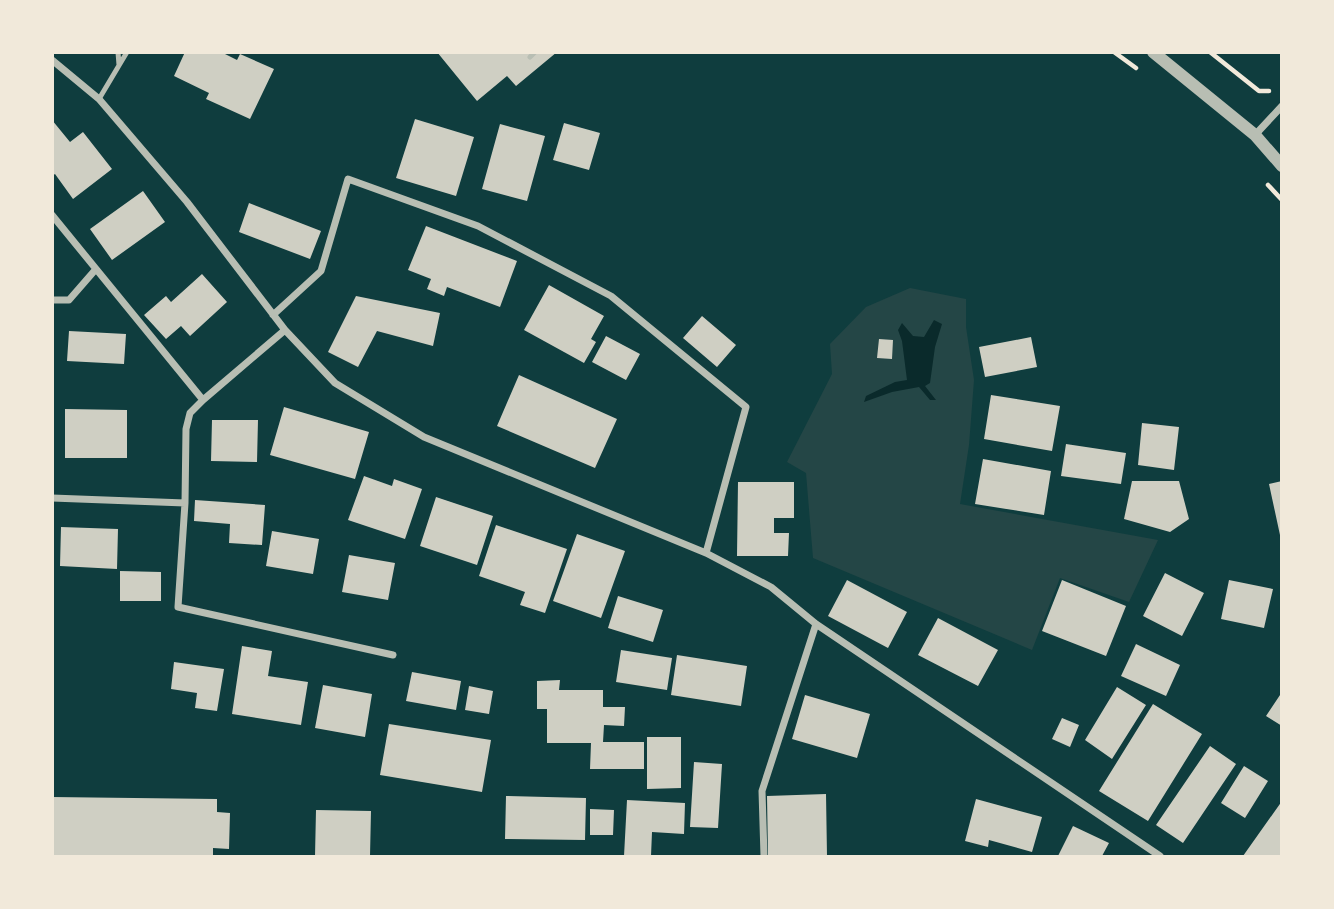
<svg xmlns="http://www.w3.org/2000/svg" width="1334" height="909" viewBox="0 0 1334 909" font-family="'Archivo Narrow',sans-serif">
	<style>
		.green { fill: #244646 }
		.water { fill: #0a2a2b }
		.building { fill: #cfcfc3 }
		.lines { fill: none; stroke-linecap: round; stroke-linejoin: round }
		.path { stroke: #f1e9da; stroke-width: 4.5 }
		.service { stroke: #b8beb3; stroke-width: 5 }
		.minor { stroke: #b8beb3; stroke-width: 7 }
		.tertiary { stroke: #b8beb3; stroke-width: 12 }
	</style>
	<rect width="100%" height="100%" fill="#0f3d3e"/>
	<path class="green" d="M910 288 966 299V327L974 380 969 445 960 504 1158 540 1129 602 1060 578 1032 650 813 558 806 473 787 462 832 374 830 344 866 307Z"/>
	<path class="water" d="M934 320 942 324 935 347 930 383 925 386 936 400H930L919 387 892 392 864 402 866 396 895 382 907 380 902 341 898 330 902 323 913 336 924 337Z"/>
	<path class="building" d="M185 52H221L237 60 240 54 274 69 250 119 206 99 209 93 174 76Z
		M437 52H557L516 86 507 76 477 101Z
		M415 119 474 137 456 196 396 178Z
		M52 120 70 142 83 132 112 169 73 199 55 174 52 176Z
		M564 123 600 133 589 170 553 160Z
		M500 124 545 136 527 201 482 189Z
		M143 191 165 222 112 260 90 229Z
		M249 203 321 231 310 259 239 232Z
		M426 226 517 261 500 307 447 287 444 296 427 289 431 279 408 270Z
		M202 274 227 302 190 336 181 326 166 339 144 315 166 296 171 302Z
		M549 285 604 316 591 339 596 342 584 363 524 330Z
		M356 296 440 313 433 346 377 331 358 367 328 352Z
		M702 316 736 345 717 367 683 338Z
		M69 331 126 334 124 364 67 361Z
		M606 336 640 354 626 380 592 362Z
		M1031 337 1037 367 985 377 979 347Z
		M879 339 893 340 892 359 877 358Z
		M519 375 617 419 595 468 497 426Z
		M991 395 1060 406 1052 451 984 439Z
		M284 407 369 432 355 479 270 455Z
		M65 409 127 410V458H65Z
		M212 420H258L257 462 211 461Z
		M1142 423 1179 427 1174 470 1138 465Z
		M1066 444 1126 453 1121 484 1061 476Z
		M983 459 1051 471 1044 515 975 504Z
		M364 476 392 486 394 479 422 489 405 539 348 520Z
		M1132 481H1179L1189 519 1170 532 1124 519Z
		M1282 481V535H1280L1269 484Z
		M738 482H794V518H774V533H789L788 556H737Z
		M436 497 493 516 477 565 420 546Z
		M195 500 265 505 262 545 229 543 230 524 194 521Z
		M496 525 567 549 545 613 520 605 525 592 479 576Z
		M61 527 118 529 117 569 60 566Z
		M272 531 319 539 313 574 266 566Z
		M577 534 625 551 601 618 553 601Z
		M349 555 395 563 388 600 342 592Z
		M120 571 161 572V601H120Z
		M1165 573 1204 593 1182 636 1143 616Z
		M847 580 907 612 888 648 828 616Z
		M1062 580 1126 606 1106 656 1042 631Z
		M1229 580 1273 589 1264 628 1221 619Z
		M618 596 663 610 653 642 608 628Z
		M938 618 998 650 978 686 918 655Z
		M1136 644 1180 665 1166 696 1121 676Z
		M242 646 272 651 268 676 308 682 301 725 232 714Z
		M621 650 672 658 667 690 616 682Z
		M677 655 747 666 741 706 671 695Z
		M174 662 224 669 217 711 195 708 197 693 171 689Z
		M412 672 461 681 456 710 406 701Z
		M560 680 559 690H603V707H625L624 726 604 725 603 742H644V769H590L591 743H547V709H537V681Z
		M323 685 372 694 365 737 315 728Z
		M469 686 493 691 489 714 465 710Z
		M1117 687 1146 705 1112 759 1085 740Z
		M1282 692V726L1266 716Z
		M805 695 870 714 857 758 792 739Z
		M1153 704 1202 734 1148 821 1099 791Z
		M1062 718 1079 725 1070 747 1052 739Z
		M389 724 491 740 482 792 380 775Z
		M647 737H681V788L647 789Z
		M1210 746 1236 764 1183 843 1156 825Z
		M694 762 722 764 718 828 690 827Z
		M1244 766 1268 781 1245 818 1221 803Z
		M826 794 827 856H768L767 796Z
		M506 796 586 798 585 840 505 839Z
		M52 797 217 799V812L230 813 229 849 213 848V856H52Z
		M976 799 1042 817 1032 852 989 840 988 847 965 841Z
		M627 800 685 803 684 834 652 832 651 856H624Z
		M1282 801V856H1243Z
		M590 809 614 810 613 835H590Z
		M316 810 371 811 370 856H315Z
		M1073 826 1109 843 1102 856H1058Z"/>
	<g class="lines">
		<path class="path" d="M1114 52 1136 68
			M1210 52 1259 91H1269
			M1268 185 1282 200"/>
		<path class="service" d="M118 52 119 65
			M530 57 535 52
			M99 99 127 52"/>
		<path class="minor" d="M52 60 99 99 187 202 285 330 335 383 424 437 706 553 771 587 816 624 1160 856
			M1255 135 1282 106
			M52 215 203 400 190 413 186 429 185 503 178 607 393 655
			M52 300H69L96 269
			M273 315 321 271 348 179 478 226 611 296 746 407 706 553
			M203 400 285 330
			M52 498 185 503
			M764 856 762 791 816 624"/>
		<path class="tertiary" d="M1153 52 1255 135 1282 166"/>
	</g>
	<rect width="1334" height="909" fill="none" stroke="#f1e9da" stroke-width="108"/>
</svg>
